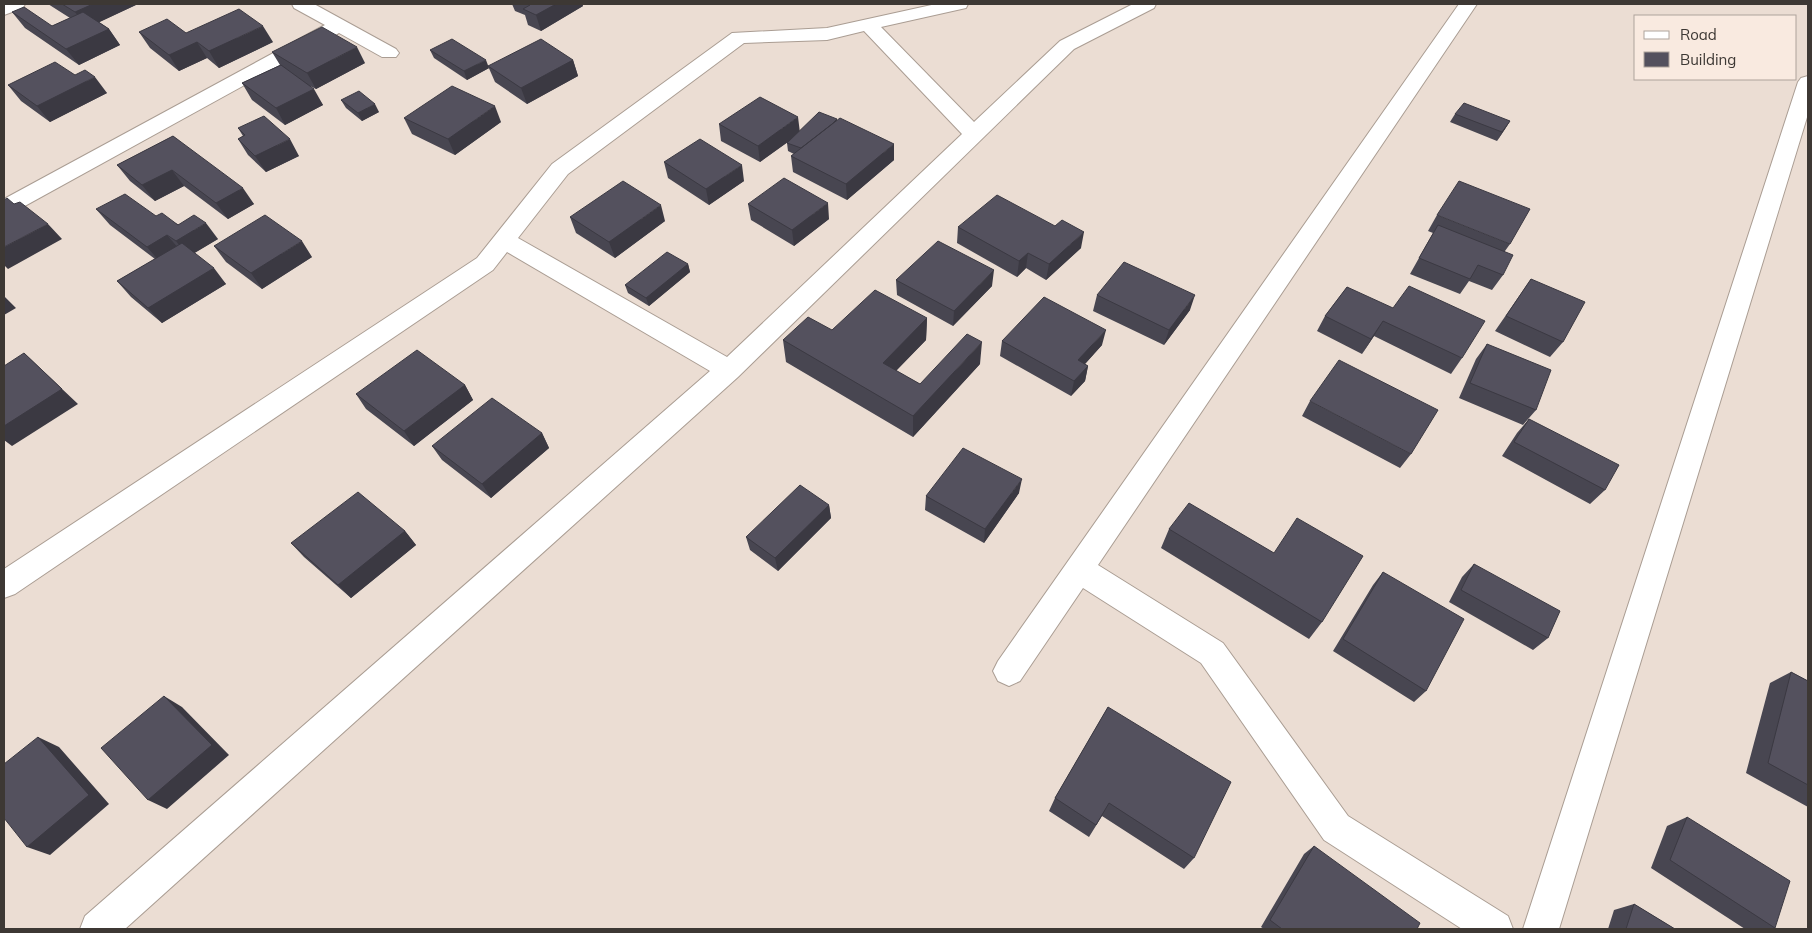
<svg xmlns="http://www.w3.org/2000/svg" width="1812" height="933" viewBox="0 0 1812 933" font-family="Mulish,sans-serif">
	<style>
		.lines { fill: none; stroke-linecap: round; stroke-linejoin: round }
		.minor-casing { stroke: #aa9d93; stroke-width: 2 }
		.minor { fill: #fff; fill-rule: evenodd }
		.wall { fill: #484651 }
		.shaded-wall { fill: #3b3942 }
		.building { fill: #54515e; stroke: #3b3942 }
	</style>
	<rect width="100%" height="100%" fill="#ebddd3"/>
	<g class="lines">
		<defs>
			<path id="minor" d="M4 4H25L23 8 4 15Z
				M292 4H314L396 49 399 53 396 57H382L339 33 12 213 4 215V199L325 25 294 8Z
				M936 4H968L966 8 881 27 974 122 1060 41 1133 4H1156L1154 8 1074 49 738 377 125 929H80L85 916 710 371 507 252 493 270 15 594 4 598V569L477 258 552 164 732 33 827 28ZM864 31 962 134 727 357 518 238 568 174 744 43 827 40Z
				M1459 4H1477L1098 565 1223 643 1348 816 1508 916 1513 929H1462L1324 840 1201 663 1083 588 1020 681 1009 686 998 681 993 671 998 661Z
				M1808 76V114L1559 929H1523L1798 82 1801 78Z"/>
		</defs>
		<use href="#minor" class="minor-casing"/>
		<use href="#minor" class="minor"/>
	</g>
	<path class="wall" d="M48 4H138L99 22 109 29 120 45 79 65 25 28 12 12 52 26 70 18Z
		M512 4H582L583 6 541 31 528 25 525 15 515 11Z
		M139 32 186 33 273 42 219 68 207 58 179 71 150 48Z
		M430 50 489 68 467 80 434 58Z
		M272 52 365 63 316 89 310 86 323 105 285 125 252 100 242 83 280 65Z
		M573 60 578 76 527 104 495 82 488 66Z
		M75 75 107 93 50 122 21 101 8 85Z
		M341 100 379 112 362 121 346 108Z
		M1455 114 1510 121 1505 129 1497 141 1450 122Z
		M404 118 501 122 455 155 412 134Z
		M837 119V120L894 160 847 200 793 172 791 156 794 154 788 151 787 143 788 142 760 162 721 141 719 124 800 131Z
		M238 128 299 156 266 172 248 155 238 139 243 136Z
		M173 136 254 204 228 219 184 186 155 201 130 181 117 165Z
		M664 162 744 181 709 205 668 178Z
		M748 204 829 219 794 246 751 220Z
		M96 209 156 216 218 239 194 253 226 284 162 323 131 297 117 281 155 259 110 225Z
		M1437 215 1510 244 1505 251 1503 275 1492 290 1469 281 1460 294 1410 274 1433 233 1428 231Z
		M570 217 665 221 615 258 576 233Z
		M958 227 1081 248 1046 280 1026 268 1017 277 957 243Z
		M214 246 312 257 262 289 226 262Z
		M688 264 690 272 649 306 628 293 625 285Z
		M1531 279 1563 342 1550 357 1495 331Z
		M896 280 992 286 953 326 897 295Z
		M1347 287 1462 358 1451 374 1374 336 1362 354 1317 331 1325 316Z
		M1097 295 1190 310 1164 345 1093 311Z
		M927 318 926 340 896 371 920 384 980 364 913 437 786 362 783 340 832 330Z
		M1002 341 1102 345 1085 364 1088 366 1085 381 1071 396 1000 356Z
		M1487 344 1536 410 1523 425 1459 398 1476 359Z
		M465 385 473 400 414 446 366 409 356 394Z
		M1310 401 1411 454 1400 468 1302 416Z
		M1529 419 1605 490 1590 504 1502 456 1517 433Z
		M542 433 549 448 491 498 442 460 432 446Z
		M1019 493 984 543 925 510 926 496Z
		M829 505 831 518 778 571 750 550 746 537Z
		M1169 529 1274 553 1322 622 1309 639 1161 548Z
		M405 531 416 545 351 598 304 557 291 543Z
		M1474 564 1548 638 1533 650 1449 602 1462 577Z
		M1383 572 1426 691 1414 702 1333 651 1373 585Z
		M1791 672 1808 681V807L1746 773 1770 683Z
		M1108 707 1194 858 1184 869 1102 816 1089 837 1049 811 1055 798Z
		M1687 817 1775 928 1769 929H1745L1651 868 1667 826Z
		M1314 846 1417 929H1264L1261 927 1304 854Z
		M1634 904 1675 929H1608L1614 910Z"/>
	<path class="shaded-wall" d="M93 4H138L87 28 75 12Z
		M556 4H582L583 6 541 31 536 15Z
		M263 26 273 42 219 68 209 51Z
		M109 29 120 45 79 65 66 49Z
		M197 42 207 58 179 71 169 55Z
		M357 47 365 63 316 89 307 73Z
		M486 60 489 68 467 80 464 71Z
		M573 60 578 76 527 104 521 88Z
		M95 77 107 93 50 122 37 106Z
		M314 89 323 105 285 125 276 108Z
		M375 104 379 112 362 121 358 113Z
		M495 106 501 122 455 155 448 139Z
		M798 117 800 133 760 162 758 146Z
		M1510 121 1505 129 1497 141 1502 132Z
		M290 139 299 156 266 172 255 156Z
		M894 144V160L847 200 846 184Z
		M742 165 744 181 709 205 706 189Z
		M172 170 184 186 155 201 142 185Z
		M243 188 254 204 228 219 216 203Z
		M828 203 829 219 794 246 792 230Z
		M661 205 665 221 615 258 609 242Z
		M206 223 218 239 188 257 176 241Z
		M48 224 62 239 8 269 4 265V247Z
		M1084 232 1081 248 1046 280 1049 264Z
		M167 235 180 250 160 262 147 247Z
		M302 241 312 257 262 289 251 273Z
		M1028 253 1026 268 1017 277 1019 261Z
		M688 264 690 272 649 306 646 298Z
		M214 268 226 284 162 323 148 308Z
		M994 270 992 286 953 326 954 311Z
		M1195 295 1190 310 1164 345 1169 330Z
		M4 296 16 308 4 315Z
		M927 318 926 340 883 384V363Z
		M1383 321 1374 336 1362 354 1371 339Z
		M1106 330 1102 345 1075 375 1078 360Z
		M982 342 980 364 913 437V416Z
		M24 353 78 404 12 446 4 440V426Z
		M1088 366 1085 381 1071 396 1074 381Z
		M465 385 473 400 414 446 404 431Z
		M542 433 549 448 491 498 482 484Z
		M1022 479 1019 493 984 543 985 529Z
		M829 505 831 518 778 571 775 558Z
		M405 531 416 545 351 598 338 585Z
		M164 696 182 707 229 755 167 809 148 800Z
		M38 737 59 747 109 804 50 855 27 847Z"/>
	<path class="building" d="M62 4H93L75 12Z
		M528 4H556L536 15 523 9 530 5Z
		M24 7 52 26 83 12 109 29 66 49 12 12Z
		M239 9 263 26 209 51 197 42 169 55 139 32 167 19 186 33Z
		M322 27 357 47 307 73 272 52Z
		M452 39 486 60 464 71 430 50Z
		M541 39 573 60 521 88 488 66Z
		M55 62 75 75 85 70 95 77 37 106 8 85Z
		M281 65 314 89 276 108 242 83Z
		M452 86 495 106 448 139 404 118Z
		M359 91 375 104 358 113 341 100Z
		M760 97 798 117 758 146 719 124Z
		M1464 103 1510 121 1502 132 1455 114Z
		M819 112 837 119 832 124 801 148 787 143Z
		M264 116 290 139 255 156 238 139 245 135 238 128Z
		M840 118 894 144 846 184 791 156Z
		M173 136 243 188 216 203 172 170 142 185 117 165Z
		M700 139 742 165 706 189 664 162Z
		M784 178 828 203 792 230 748 204Z
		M623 181 661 205 609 242 570 217Z
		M1459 181 1530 209 1510 244 1437 215Z
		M125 194 156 216 162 213 178 225 194 215 206 223 176 241 167 235 147 247 96 209Z
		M997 195 1055 226 1062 220 1084 232 1049 264 1028 253 1019 261 958 227Z
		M7 198 14 204 20 202 48 224 4 247V200Z
		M265 215 302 241 251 273 214 246Z
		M1438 225 1513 255 1503 275 1478 265 1470 279 1419 258Z
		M938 241 994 270 954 311 896 280Z
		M182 243 214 268 148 308 117 281Z
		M667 252 688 264 646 298 625 285Z
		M1124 262 1195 295 1169 330 1097 295Z
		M1531 279 1585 302 1563 342 1506 316Z
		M1409 286 1485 321 1462 358 1383 321 1371 339 1325 316 1347 287 1393 308Z
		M875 290 927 318 883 363 920 384 967 334 982 342 913 416 783 340 808 317 832 330Z
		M1044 297 1106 330 1078 360 1088 366 1074 381 1002 341Z
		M1487 344 1551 370 1536 410 1470 383Z
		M417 350 465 385 404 431 356 394Z
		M24 353 62 389 4 426V366Z
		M1339 360 1438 410 1411 454 1310 401Z
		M492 398 542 433 482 484 432 446Z
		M1529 419 1619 465 1605 490 1514 442Z
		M963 448 1022 479 985 529 926 496Z
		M800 485 829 505 775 558 746 537Z
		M358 492 405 531 338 585 291 543Z
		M1189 503 1274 553 1297 518 1363 556 1322 622 1169 529Z
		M1474 564 1560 611 1548 638 1461 590Z
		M1383 572 1464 619 1426 691 1343 639Z
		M1791 672 1808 681V785L1768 763Z
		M164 696 212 745 148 800 101 748Z
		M1108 707 1231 782 1194 858 1109 803 1096 825 1055 798Z
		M38 737 89 795 27 847 4 818V764Z
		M1687 817 1790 881 1775 928 1670 860Z
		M1314 846 1420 923 1417 929H1282L1270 920Z
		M1634 904 1675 929H1626Z"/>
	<rect width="1812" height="933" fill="none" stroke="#3d3834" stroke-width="10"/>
	<rect x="1634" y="15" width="162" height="65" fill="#f9eae0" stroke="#aea39b"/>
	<rect x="1644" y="31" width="25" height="8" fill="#ffffff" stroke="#aea39b"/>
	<text x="1680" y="40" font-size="15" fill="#3d3834">Road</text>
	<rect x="1644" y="52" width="25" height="15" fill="#54515e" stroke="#aea39b"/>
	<text x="1680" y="65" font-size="15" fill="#3d3834">Building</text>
</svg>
